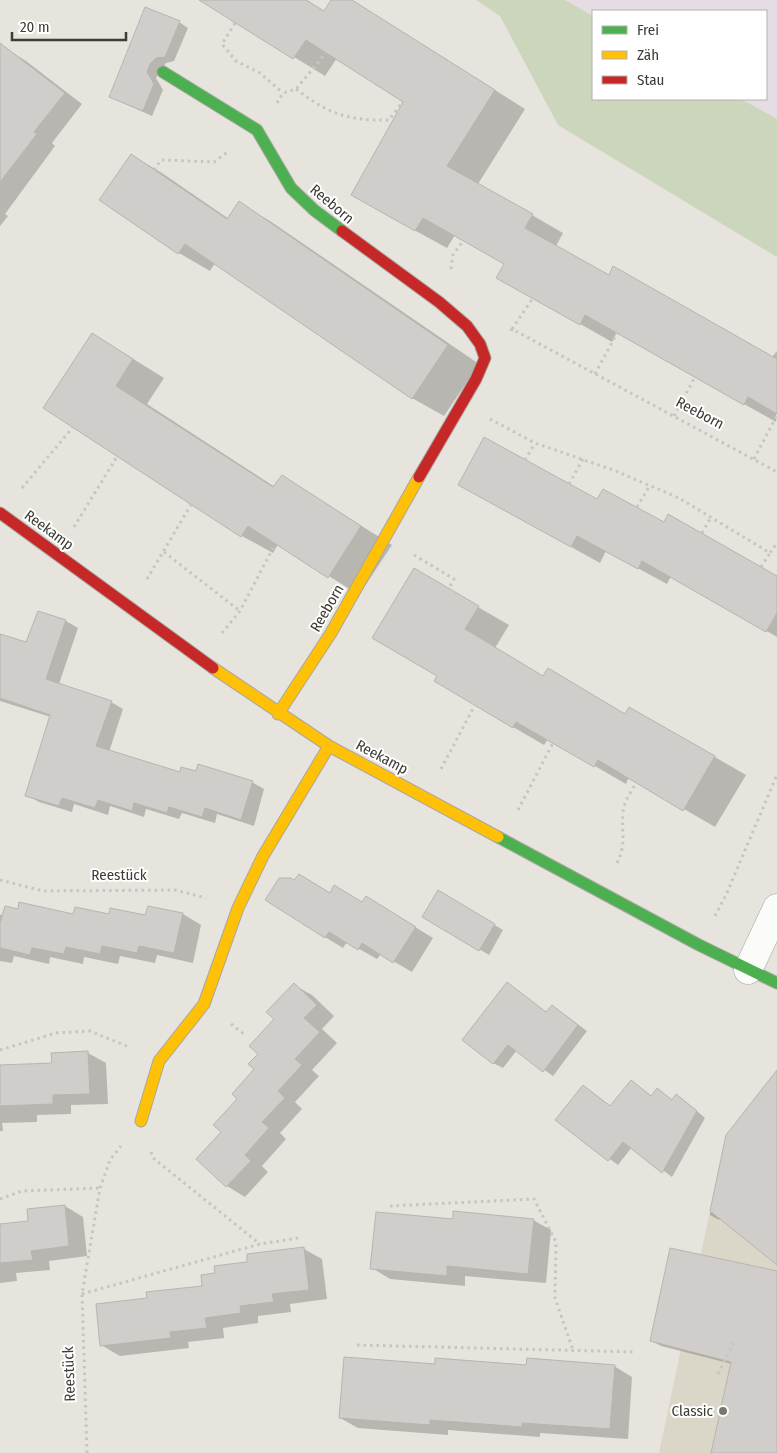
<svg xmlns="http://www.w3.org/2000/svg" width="777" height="1453" viewBox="0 0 777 1453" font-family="'Fira Sans Condensed',sans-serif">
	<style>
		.built { fill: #dad7c9 }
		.education { fill: #e6dce3 }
		.green { fill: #ccd6bc }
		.shadow { fill: #0003 }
		.building { fill: #d0cdca; stroke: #b8b4b2 }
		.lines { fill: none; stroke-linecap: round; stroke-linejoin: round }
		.street-casing { stroke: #a8a7a1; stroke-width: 29 }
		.fast-casing { stroke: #a8a7a1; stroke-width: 13 }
		.slow-casing { stroke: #a8a7a1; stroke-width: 13 }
		.jam-casing { stroke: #a8a7a1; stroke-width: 13 }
		.path { stroke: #c5c5c2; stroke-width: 3; stroke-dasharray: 2.5 4; stroke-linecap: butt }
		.street { stroke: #fbfbfa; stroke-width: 28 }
		.fast { stroke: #4caf50; stroke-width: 11 }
		.slow { stroke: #ffc107; stroke-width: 11 }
		.jam { stroke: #c62828; stroke-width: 11 }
		.poi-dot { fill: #787770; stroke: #fff; stroke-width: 2 }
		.labels { text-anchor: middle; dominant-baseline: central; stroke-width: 4; stroke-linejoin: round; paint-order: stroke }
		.street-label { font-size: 15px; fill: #3d3c36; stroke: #fff }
		.poi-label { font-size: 15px; fill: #3d3c36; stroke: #fff; text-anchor: end }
	</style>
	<rect width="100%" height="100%" fill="#e6e4dc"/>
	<path class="built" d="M777 1070V1453H659L726 1135Z"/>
	<path class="education" d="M565 0H777V119L741 99H766V11H593V16Z"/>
	<path class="green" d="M476 0H565L593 16V99H741L777 119V257L558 125 500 16Z"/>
	<path class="shadow" d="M223 0H307L325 12 333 0H351L525 109 478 184 563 233 556 246 609 277 772 357 777 351 776 422 617 332 612 342 529 295 506 264 455 235 447 248 383 213 405 102 337 58 325 76 217 10Z
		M179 22 188 28 174 61 166 63 156 78 163 90 152 116 110 97Z
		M8 50 26 61 82 104 52 143 55 146 5 214 8 216 0 226V61Z
		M131 155 162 173 229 219 239 203 270 221 479 364 444 416 412 398 215 263 210 271 179 253Z
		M93 334 164 378 147 404 275 487 282 476 392 545 359 595 278 544 273 553 242 536 45 407Z
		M488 501H598L664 523 777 578V637L671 576 667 584 606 551 600 563Z
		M414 570 509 625 495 648 544 677 626 716 630 708 746 775 715 827 629 777 626 784 548 739 544 745 513 727 439 675Z
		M39 613 66 621 78 628 59 684 111 702 123 709 109 752 181 774 196 773 252 782 264 789 254 826 217 814 215 823 182 813 179 819 146 809 144 817 110 806 108 815 74 804 72 812 39 802 27 795 51 717 0 701V636L26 644Z
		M439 892 503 930 489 955 424 916Z
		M330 894 384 908 433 938 412 972 381 954 377 959 347 942 343 948 325 937Z
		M19 910 74 916 146 917 183 914 201 925 193 963 157 955 155 963 120 956 118 964 84 957 83 964 50 957 49 964 14 956 12 963 0 961V915Z
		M507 984 547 1013 561 1012 587 1031 553 1076 517 1050 503 1068 493 1063Z
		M294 985 312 995 334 1016 322 1029 337 1043 312 1070 319 1076 295 1102 302 1109 280 1133 286 1139 262 1166 268 1172 245 1197 227 1186 222 1132 255 1069 260 1054Z
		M88 1053 106 1063 108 1104 71 1105V1114L37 1115V1122L2 1123 3 1131H0V1072L53 1064Z
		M777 1080V1264L720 1218 719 1220 710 1215 727 1135Z
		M631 1081 652 1096 658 1090 673 1100 685 1101 705 1118 672 1177 632 1147 618 1165 557 1120 583 1087 611 1106Z
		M65 1206 83 1217 87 1256 49 1261 50 1270 16 1273 17 1281 0 1283V1225L30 1222 28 1210Z
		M533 1220 551 1230 546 1283 465 1276V1286L390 1279 372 1268Z
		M304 1249 322 1259 327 1299 290 1304 291 1312 258 1316V1323L223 1328 224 1338 188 1342 189 1348 120 1356 101 1345 148 1300 203 1287 216 1274Z
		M777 1272V1453H712L732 1364 661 1346 652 1341Z
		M436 1365 614 1366 632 1377 628 1439 540 1433V1437L448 1430V1435L358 1428 340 1418Z"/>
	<path class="building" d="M199 0H306L324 11 331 0H352L495 90 447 166 533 214 525 228 609 275 613 266 777 359V414L748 397 744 405 585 315 580 325 496 278 504 264 423 218 415 231 351 195 403 102 306 40 293 59Z
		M145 7 180 21 165 57 156 58 150 64 147 72 154 84 143 111 109 97Z
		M0 43 65 93 34 132 37 134 0 182Z
		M131 154 227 219 239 201 448 345 412 399 185 244 178 254 99 200Z
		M92 333 133 359 116 386 273 487 282 475 361 526 328 578 248 526 241 537 43 408Z
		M484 437 597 499 603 489 664 522 668 514 777 576V613L766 632 642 561 638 569 577 536 571 547 458 485Z
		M414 568 479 606 465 629 543 676 548 668 625 714 629 707 715 756 683 811 598 760 594 767 516 722 513 728 434 681 437 676 372 638Z
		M38 611 66 620 46 679 112 701 96 746 180 772 181 767 196 771 198 764 253 781 241 820 205 808 202 817 169 807 167 813 134 803 132 811 98 800 95 808 62 798 59 806 25 796 50 715 0 698V634L26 642Z
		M299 874 330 893 334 885 362 902 366 896 416 927 393 963 362 943 358 950 329 932 325 938 265 900 279 878H291L294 880Z
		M438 890 495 924 479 951 422 917Z
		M19 902 73 914 75 907 109 914 110 908 145 915 148 906 183 913 174 953 139 946 137 953 102 946 100 954 66 947 64 954 32 948 30 955 0 948V923L5 906 18 909Z
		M507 982 546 1012 552 1005 578 1025 543 1072 508 1045 493 1064 462 1040Z
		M294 983 317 1005 304 1018 320 1032 295 1059 302 1065 278 1091 285 1098 262 1122 269 1128 245 1155 251 1161 226 1187 196 1159 221 1132 213 1125 237 1099 232 1094 254 1069 248 1064 258 1054 249 1046 274 1019 266 1012Z
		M88 1051 90 1094 53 1095V1104L0 1106V1065L52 1063 51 1053Z
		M777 1070V1265L710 1211 726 1135Z
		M631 1080 651 1096 657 1088 672 1100 676 1094 697 1111 662 1173 623 1142 608 1161 555 1120 583 1085 610 1106Z
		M65 1205 69 1246 31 1251 33 1260 0 1263V1224L28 1221 27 1209Z
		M453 1211 534 1219 528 1274 447 1266V1276L370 1269 376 1212 453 1219Z
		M304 1247 309 1290 272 1294 274 1302 240 1306 241 1313 205 1318 207 1328 170 1332 171 1338 100 1346 96 1304 147 1298 146 1292 202 1286 201 1275 215 1273 214 1266 247 1262V1254Z
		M670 1248 777 1271V1453H711L731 1362 650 1341Z
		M344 1357 435 1364V1358L526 1365 527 1358 615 1365 610 1429 522 1423V1427L430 1420V1425L339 1418Z"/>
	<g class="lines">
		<defs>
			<path id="street" d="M748 970 777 908"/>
			<path id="fast" d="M163 72 257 130 291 188 314 210 342 231
				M498 837 699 945 777 983"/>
			<path id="slow" d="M213 668 329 746 498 837
				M278 714 331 633 419 477
				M141 1121 159 1061 204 1004 238 908 263 856 329 746"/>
			<path id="jam" d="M342 231 439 302 467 326 480 344 485 358 476 379 419 477
				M0 513 213 668"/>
		</defs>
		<use href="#street" class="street-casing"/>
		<use href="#fast" class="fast-casing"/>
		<use href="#slow" class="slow-casing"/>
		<use href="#jam" class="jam-casing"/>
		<path class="path" d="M235 23 222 44 236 61 260 73 283 93
			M296 89C328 114 349 121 389 120L403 101
			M277 103 283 93 296 89 326 53
			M154 170 161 160 214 162 229 151
			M451 269 453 255 463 241
			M512 329 533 298
			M511 331 512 329 777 472
			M595 374 617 333
			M674 416 695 377
			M490 419 535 443 613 470 679 498 770 553 777 543
			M754 459 777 415
			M525 460 535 443
			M569 484 583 459
			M22 488 73 427
			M637 507 649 487
			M74 527 118 455
			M702 533 711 517
			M164 552 240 611
			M414 555 454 579 449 588
			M761 567 770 553
			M147 579 192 503
			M222 633 240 611 275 544
			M441 769 475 705
			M518 810 553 743
			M617 863C627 843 621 832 623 812 624 801 631 792 636 783
			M0 880 43 891 175 890 206 898
			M715 916 726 895 777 775
			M231 1024 245 1035
			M0 1050 56 1033 90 1031 129 1047
			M151 1152 153 1158 260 1244
			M0 1199 22 1191 100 1188
			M390 1206 534 1199 556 1242 555 1298 573 1350
			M82 1294 260 1244 298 1238
			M357 1345 636 1352
			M718 1374 735 1340
			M87 1453 82 1294 100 1188 110 1160 121 1146"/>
		<use href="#street" class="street"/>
		<use href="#fast" class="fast"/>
		<use href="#slow" class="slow"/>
		<use href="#jam" class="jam"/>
	</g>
	<circle class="poi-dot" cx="723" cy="1411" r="5"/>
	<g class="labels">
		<g class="street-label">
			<text transform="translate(332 204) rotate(40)">Reeborn</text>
			<text transform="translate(700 413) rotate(28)">Reeborn</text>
			<text transform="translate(49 530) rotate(36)">Reekamp</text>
			<text transform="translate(327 608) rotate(-60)">Reeborn</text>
			<text transform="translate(382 757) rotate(28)">Reekamp</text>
			<text x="119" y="875">Reestück</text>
			<text transform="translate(69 1374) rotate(-92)">Reestück</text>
		</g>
		<g class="poi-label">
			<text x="713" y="1411">Classic</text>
		</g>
	</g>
	<rect x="592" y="10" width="175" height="90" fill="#ffffff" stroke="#b1b1af"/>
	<rect x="602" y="26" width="25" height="8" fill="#4caf50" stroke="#b1b1af"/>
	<text x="637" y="35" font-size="15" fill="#3d3c36">Frei</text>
	<rect x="602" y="51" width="25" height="8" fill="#ffc107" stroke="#b1b1af"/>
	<text x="637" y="60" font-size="15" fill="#3d3c36">Zäh</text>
	<rect x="602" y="76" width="25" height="8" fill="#c62828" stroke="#b1b1af"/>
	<text x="637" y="85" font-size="15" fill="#3d3c36">Stau</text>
	<path d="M12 32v8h114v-8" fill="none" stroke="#3d3c36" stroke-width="2.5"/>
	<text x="20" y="32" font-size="15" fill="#3d3c36" stroke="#ffffff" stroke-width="4" paint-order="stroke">20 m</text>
</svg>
